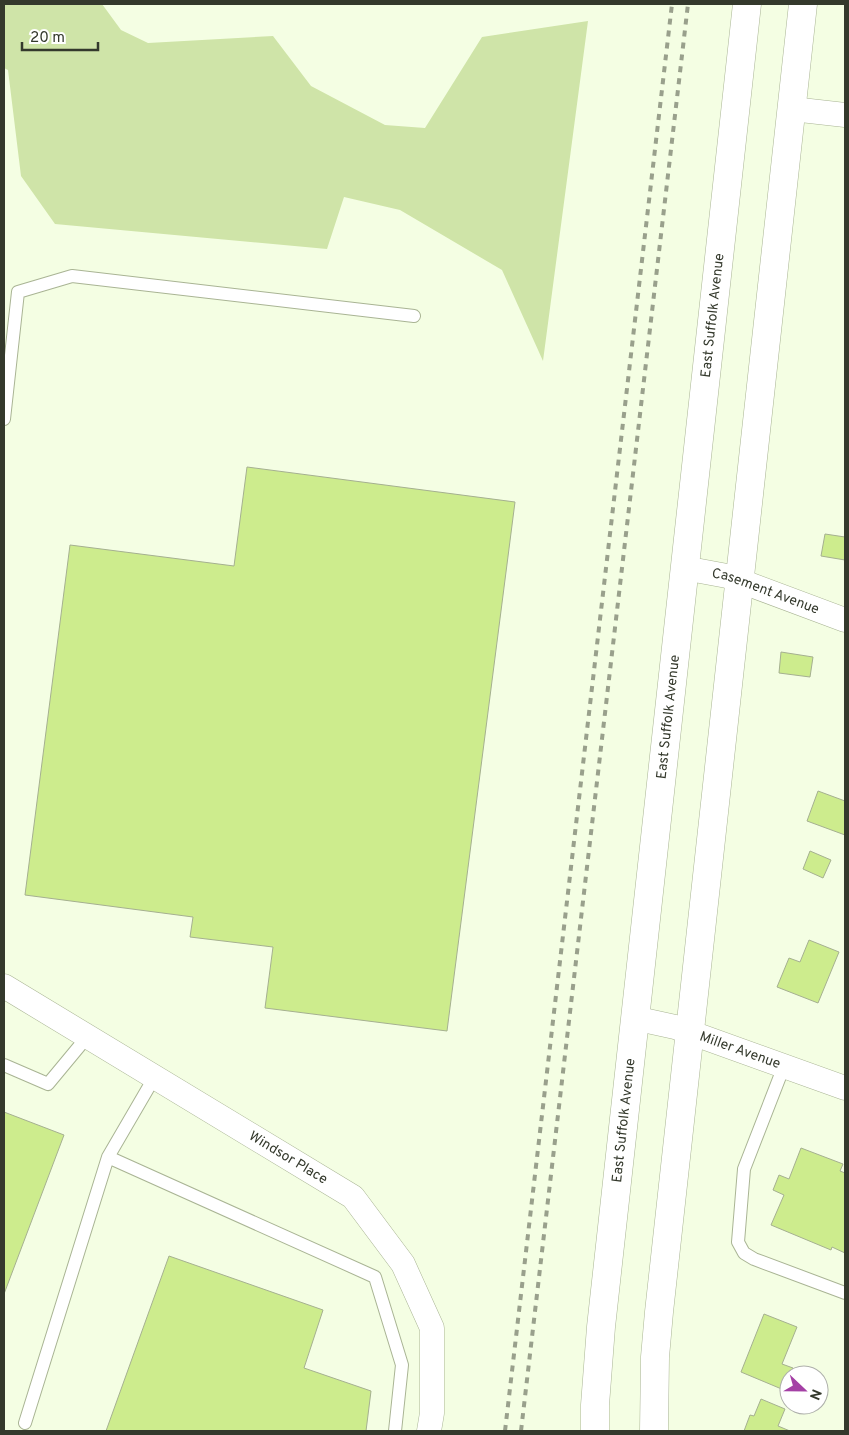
<svg xmlns="http://www.w3.org/2000/svg" width="849" height="1435" viewBox="0 0 849 1435" font-family="Overpass,sans-serif">
	<style>
		.green { fill: #cfe4a8 }
		.building { fill: #cdec8d; stroke: #a5b090 }
		.lines { fill: none; stroke-linecap: round; stroke-linejoin: round }
		.service-casing { stroke: #a9b494; stroke-width: 14 }
		.minor-casing { stroke: #a9b494; stroke-width: 25 }
		.secondary-casing { stroke: #a9b494; stroke-width: 29 }
		.service { stroke: #fff; stroke-width: 12 }
		.minor { stroke: #fff; stroke-width: 24 }
		.secondary { stroke: #fff; stroke-width: 28 }
		.rail { stroke: #99a08c; stroke-width: 4; stroke-dasharray: 6 6; stroke-linecap: butt }
		.labels { text-anchor: middle; dominant-baseline: central; stroke-width: 5; stroke-linejoin: round; paint-order: stroke }
		.street-label { font-size: 14px; fill: #34392c; stroke: #fff }
	</style>
	<rect width="100%" height="100%" fill="#f4fee3"/>
	<path class="green" d="M4 4H102L121 30 148 43 273 36 311 86 385 125 425 128 482 37 588 21 543 361 502 270 400 210 344 197 327 249 55 224 21 176 8 70 4 68Z"/>
	<path class="building" d="M247 467 515 502 447 1031 265 1008 273 947 190 937 193 917 25 895 70 545 234 566Z
		M825 534 845 537V560L821 556Z
		M781 652 813 657 810 677 779 673Z
		M818 791 845 801V835L807 821Z
		M810 851 831 860 823 878 803 869Z
		M809 940 839 952 818 1003 777 987 789 958 800 962Z
		M4 1112 64 1135 4 1294Z
		M801 1148 843 1164 840 1171 845 1173V1253L832 1247 831 1250 771 1225 784 1195 773 1190 779 1175 789 1179Z
		M169 1256 323 1310 304 1368 371 1391 366 1431H106Z
		M764 1314 797 1327 782 1364 793 1368 789 1375 784 1390 741 1372Z
		M761 1399 785 1409 778 1426 790 1431H744L750 1415 754 1416Z"/>
	<g class="lines">
		<defs>
			<path id="service" d="M4 419 18 292 72 276 414 316
				M4 1065 48 1084 87 1037
				M784 1066 744 1169 738 1242 744 1253 754 1259 845 1293
				M108 1157 375 1277 402 1365 395 1431
				M25 1423 108 1157 154 1078"/>
			<g id="minor">
				<path d="M792 109 845 115"/>
				<path id="s1" d="M684 568 727 576 845 620"/>
				<path id="s2" d="M4 986 353 1197 403 1264 432 1328V1413L429 1431"/>
				<path id="s3" d="M634 1018 675 1027 845 1088"/>
			</g>
			<g id="secondary">
				<path id="s4" d="M595 1431V1405L601 1327 747 4"/>
				<path d="M654 1431 655 1357 659 1312 803 4"/>
			</g>
		</defs>
		<use href="#service" class="service-casing"/>
		<use href="#minor" class="minor-casing"/>
		<use href="#secondary" class="secondary-casing"/>
		<use href="#service" class="service"/>
		<use href="#minor" class="minor"/>
		<use href="#secondary" class="secondary"/>
		<path class="rail" d="M505 1431 672 4
			M521 1431 688 4"/>
	</g>
	<g class="labels">
		<g class="street-label">
			<text stroke="none"><textPath href="#s4" startOffset="1122">East Suffolk Avenue</textPath></text>
			<text stroke="none"><textPath href="#s1" startOffset="85">Casement Avenue</textPath></text>
			<text stroke="none"><textPath href="#s4" startOffset="718">East Suffolk Avenue</textPath></text>
			<text stroke="none"><textPath href="#s3" startOffset="111">Miller Avenue</textPath></text>
			<text stroke="none"><textPath href="#s4" startOffset="312">East Suffolk Avenue</textPath></text>
			<text stroke="none"><textPath href="#s2" startOffset="332">Windsor Place</textPath></text>
		</g>
	</g>
	<rect width="849" height="1435" fill="none" stroke="#34392c" stroke-width="10"/>
	<g transform="translate(804 1390) rotate(112)"><circle r="24" fill="#ffffff" stroke="#aeb0ab"/>
	<path d="M0-4L9 19L0 12L-9 19Z" fill="#a440a5"/>
	<text y="-8" font-size="14" font-weight="bold" text-anchor="middle" fill="#34392c">N</text>
	</g>
	<path d="M22 42v8h76v-8" fill="none" stroke="#34392c" stroke-width="2.5"/>
	<text x="30" y="42" font-size="15" fill="#34392c" stroke="#ffffff" stroke-width="4" paint-order="stroke">20 m</text>
</svg>
